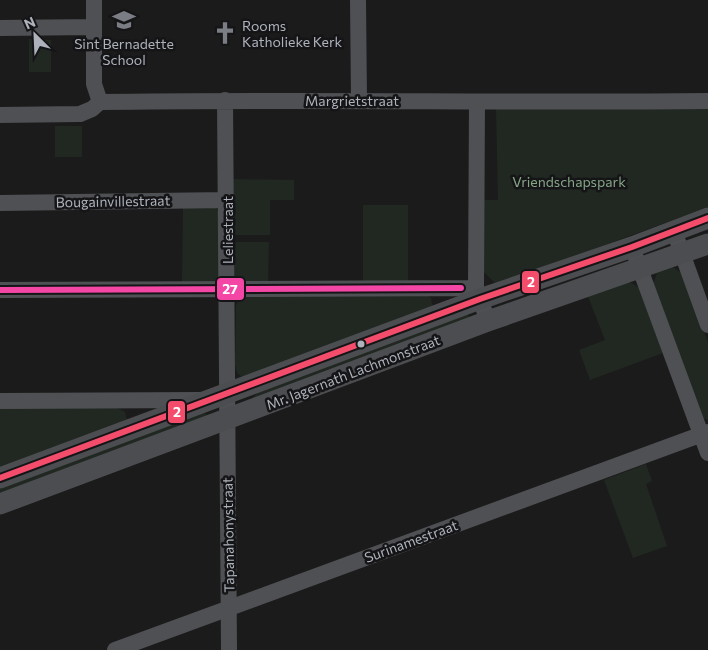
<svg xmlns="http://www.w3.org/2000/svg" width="708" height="650" viewBox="0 0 708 650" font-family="Commissioner,sans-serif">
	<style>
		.green { fill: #212822 }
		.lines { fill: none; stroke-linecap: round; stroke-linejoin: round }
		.minor { stroke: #4f5054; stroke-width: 16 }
		.major { stroke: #4c4d50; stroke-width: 21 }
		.bus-1-casing { stroke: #151517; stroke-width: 10 }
		.bus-2-casing { stroke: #151517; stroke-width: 10 }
		.bus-1 { stroke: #f346a5; stroke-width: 6 }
		.bus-2 { stroke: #f44d6c; stroke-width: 6 }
		.bus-dot { fill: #adb2bb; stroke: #151517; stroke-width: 2 }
		.labels { text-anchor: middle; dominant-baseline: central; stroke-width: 5; stroke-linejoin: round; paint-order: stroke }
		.poi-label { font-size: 14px; fill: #adb2bb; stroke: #151517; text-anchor: start }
		.street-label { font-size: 14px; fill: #adb2bb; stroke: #151517 }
		.park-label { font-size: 14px; fill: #86a587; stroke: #151517 }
		.line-badge { stroke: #151517; stroke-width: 2 }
		.badge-label { font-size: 14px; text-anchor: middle; font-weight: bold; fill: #fff }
	</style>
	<rect width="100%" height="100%" fill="#1b1b1b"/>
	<path class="green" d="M29 39 51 40V72H29Z
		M496 108 708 109V207L497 285 484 272 483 200H498Z
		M55 126H82V157H55Z
		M233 179 294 180V200H270V235H233Z
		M363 205H408V282L363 283Z
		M183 206H214L220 213 219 282 182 286Z
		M234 242H269L268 283H241L234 275Z
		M673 267 682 273 708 342V420L702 418 652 287 657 273Z
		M628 281 640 288 663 353 590 380 579 350 605 340 587 294Z
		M246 295H427L431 298 433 309 247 378C238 376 236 373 235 364L236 305 239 299Z
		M467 314 470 317 250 401 257 393Z
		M0 406 115 407 125 412 127 421 0 473Z
		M203 412 208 415 0 498V487Z
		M646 464 652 481 646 484 667 546 633 558 604 480Z"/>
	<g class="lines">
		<path class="minor" d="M94 0V84L100 102
			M358 0 359 100
			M0 28 94 27
			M225 100 229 650
			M477 102 476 288 488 321
			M0 115 80 114 92 109 100 102C303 99 505 103 708 101
			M0 203 227 200
			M674 231 708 325
			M636 258 708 453
			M0 290 476 288
			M0 401 200 400
			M115 650 708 432"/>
		<path class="major" d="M0 478 480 299 632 247 708 218
			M0 504 488 321 708 244"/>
		<defs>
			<path id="bus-1" d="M0 290 461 288"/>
			<path id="bus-2" d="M0 478 480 299 632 247 708 218"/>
		</defs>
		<use href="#bus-1" class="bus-1-casing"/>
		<use href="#bus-2" class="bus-2-casing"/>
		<use href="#bus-1" class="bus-1"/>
		<use href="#bus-2" class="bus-2"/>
	</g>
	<defs>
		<symbol id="school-bare" viewBox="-9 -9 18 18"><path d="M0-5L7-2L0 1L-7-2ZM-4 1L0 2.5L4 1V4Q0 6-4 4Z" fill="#7a7d83" stroke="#151517" stroke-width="2.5" paint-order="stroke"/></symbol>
		<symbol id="church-bare" viewBox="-9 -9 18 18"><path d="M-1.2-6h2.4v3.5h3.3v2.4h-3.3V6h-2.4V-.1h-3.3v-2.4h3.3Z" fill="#7a7d83" stroke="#151517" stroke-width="2.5" paint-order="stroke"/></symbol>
	</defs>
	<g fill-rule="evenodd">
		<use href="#school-bare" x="108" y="4" width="32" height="32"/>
		<use href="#church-bare" x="209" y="17" width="32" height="32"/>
	</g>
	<circle class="bus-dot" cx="361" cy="344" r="4.5"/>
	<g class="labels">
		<g class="poi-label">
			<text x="242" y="25">Rooms<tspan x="242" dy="16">Katholieke Kerk</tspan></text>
			<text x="124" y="43" text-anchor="middle">Sint Bernadette<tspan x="124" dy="16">School</tspan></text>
		</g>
		<g class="street-label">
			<text x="352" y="100">Margrietstraat</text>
			<text transform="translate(113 201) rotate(-1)">Bougainvillestraat</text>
			<text transform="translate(227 230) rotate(-90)">Leliestraat</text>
			<text transform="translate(353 372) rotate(-21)">Mr. Jagernath Lachmonstraat</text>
			<text transform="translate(228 535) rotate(-91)">Tapanahonystraat</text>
			<text transform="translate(411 541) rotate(-20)">Surinamestraat</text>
		</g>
		<g class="park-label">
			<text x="569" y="181">Vriendschapspark</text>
		</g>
	</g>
	<g class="line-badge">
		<rect x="521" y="270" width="19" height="24" rx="5" fill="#f44d6c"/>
		<rect x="216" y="277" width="29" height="24" rx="5" fill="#f346a5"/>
		<rect x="167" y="400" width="19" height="24" rx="5" fill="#f44d6c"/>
	</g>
	<g class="badge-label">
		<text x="531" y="287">2</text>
		<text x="230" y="294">27</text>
		<text x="177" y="417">2</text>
	</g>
	<g transform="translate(35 35) rotate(336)" stroke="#151517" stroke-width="4" paint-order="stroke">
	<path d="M0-4L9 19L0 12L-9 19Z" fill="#adb2bb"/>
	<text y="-8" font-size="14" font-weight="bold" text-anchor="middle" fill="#adb2bb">N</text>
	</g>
</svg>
